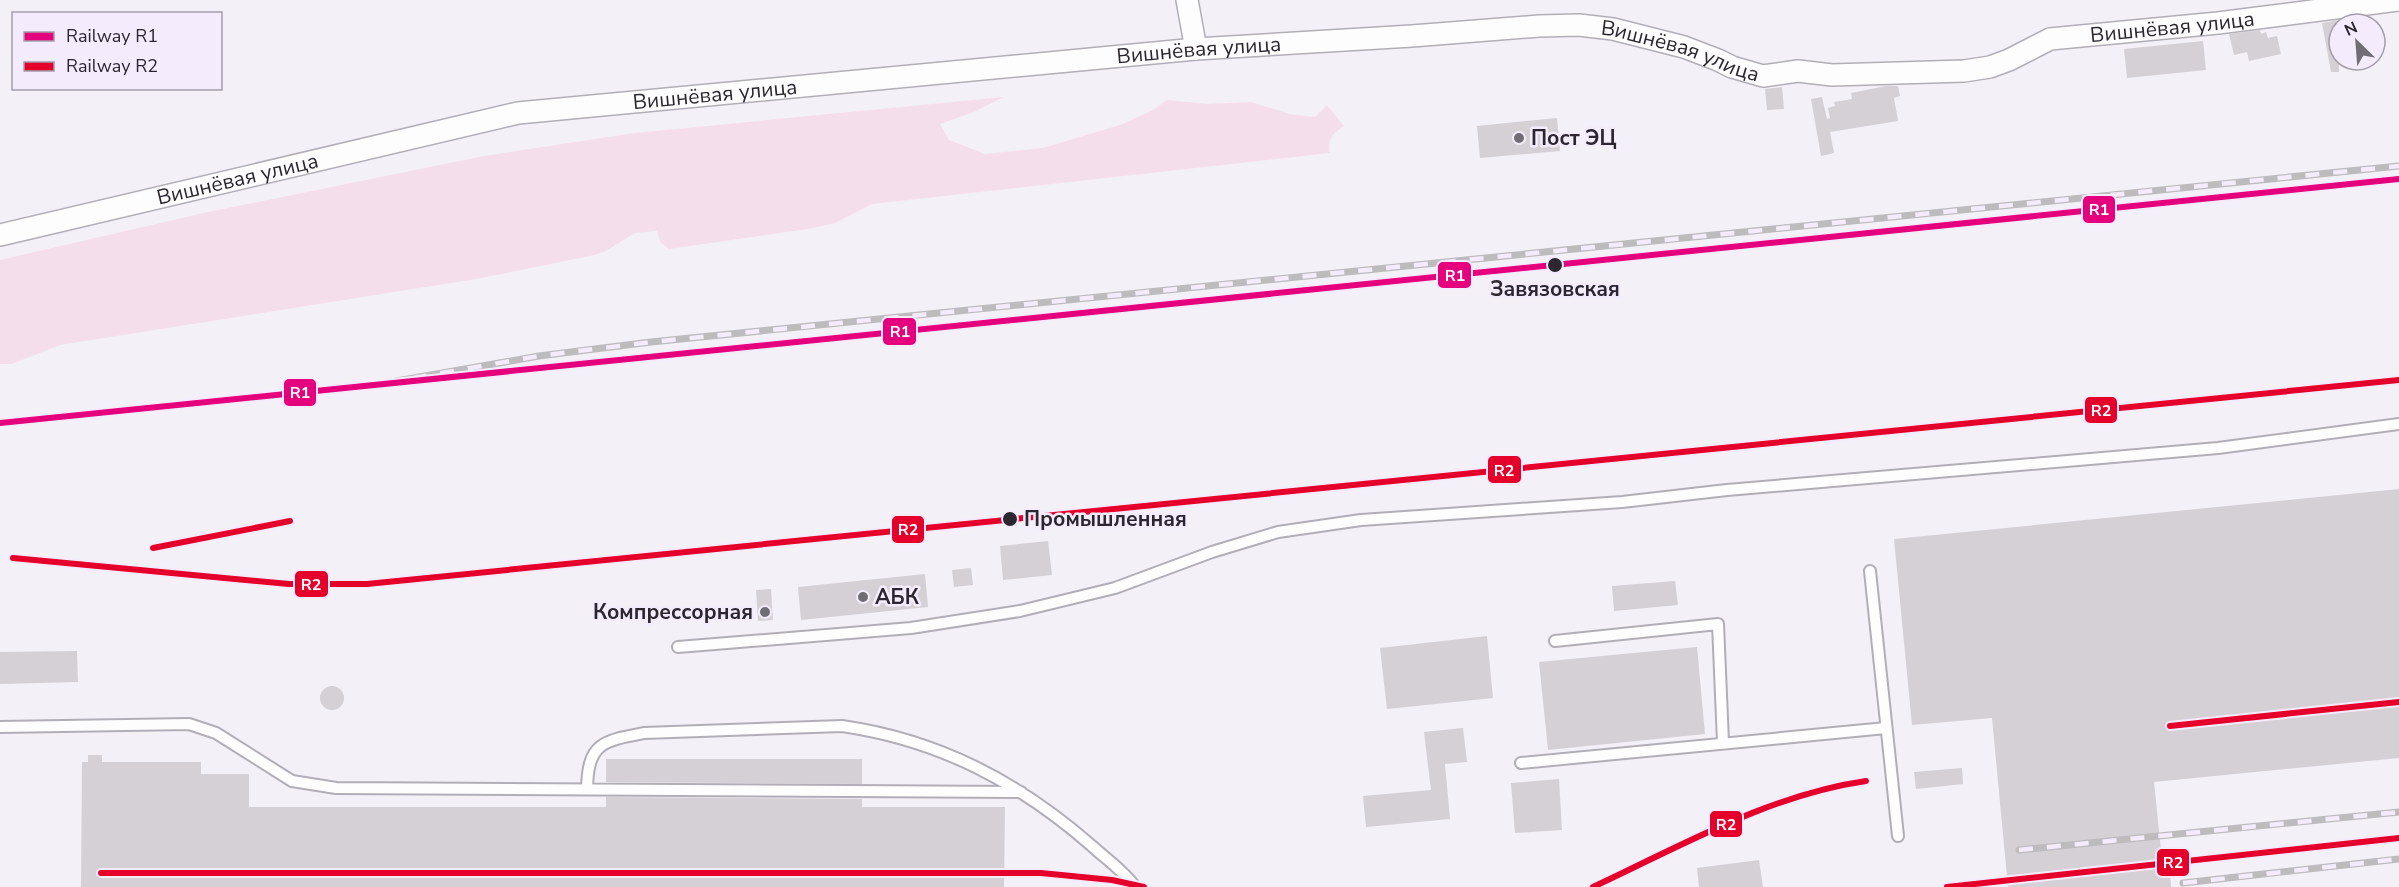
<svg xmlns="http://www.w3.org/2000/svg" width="2399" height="887" viewBox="0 0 2399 887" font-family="'Nunito Sans',sans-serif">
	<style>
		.green { fill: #f5deeb }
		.building { fill: #d5cfd6 }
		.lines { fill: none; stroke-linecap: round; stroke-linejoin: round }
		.service-casing { stroke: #b2aeb7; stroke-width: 14 }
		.minor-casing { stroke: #b2aeb7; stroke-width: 24 }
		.service { stroke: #fdfdfe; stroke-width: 10 }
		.minor { stroke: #fdfdfe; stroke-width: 21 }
		.rail-casing { stroke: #bdbbbe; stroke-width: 7 }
		.rail { stroke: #f4ecfc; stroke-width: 4.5; stroke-dasharray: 14; stroke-linecap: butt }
		.rail-1-casing { stroke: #f4ecfc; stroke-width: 10 }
		.rail-2-casing { stroke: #f4ecfc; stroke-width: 10 }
		.rail-1 { stroke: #e5007d; stroke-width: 6 }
		.rail-2 { stroke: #e4002b; stroke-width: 6 }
		.poi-dot { fill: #716d75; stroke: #f4ecfc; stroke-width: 2 }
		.stop-dot { fill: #2b262f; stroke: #f4ecfc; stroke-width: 2 }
		.labels { text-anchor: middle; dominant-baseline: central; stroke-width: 5; stroke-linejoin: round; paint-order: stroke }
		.street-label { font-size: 21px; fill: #2b262f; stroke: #f4ecfc }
		.poi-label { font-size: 21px; font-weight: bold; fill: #2b262f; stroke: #f4ecfc; text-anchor: start }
		.stop-label { font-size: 21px; font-weight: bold; fill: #2b262f; stroke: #f4ecfc }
		.line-badge { stroke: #f4ecfc; stroke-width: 2 }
		.badge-label { font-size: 16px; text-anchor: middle; font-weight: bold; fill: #fff }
	</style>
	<rect width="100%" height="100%" fill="#f4f0f8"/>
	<path class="green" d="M1004 97 974 112 940 124 949 140 985 154 1043 148 1123 124 1153 110 1167 100 1207 104 1251 102 1290 114 1315 117 1327 105 1344 126C1333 133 1327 140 1330 153L872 204 835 223 808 229 669 249 660 242 657 231 635 233 604 252 590 256 476 279 60 345 12 364H0V260L208 212 484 156 635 133Z"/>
	<path class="building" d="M2339 20V72H2331L2322 23Z
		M2260 30 2261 34 2266 32 2268 38 2277 36 2281 54 2249 61 2247 52 2234 55 2229 34Z
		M2203 41 2206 70 2127 78 2124 49Z
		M1886 86H1898L1900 96 1894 98 1898 121 1830 132 1834 153 1821 156 1811 99 1822 97 1827 119 1830 118 1828 108 1835 106 1834 102 1852 99 1851 93Z
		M1782 87 1784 109 1767 110 1765 89Z
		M1557 118 1560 151 1480 158 1477 126Z
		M2399 489V758L2154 782 2162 860 2169 859 2171 887H2008L1992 718 1912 725 1894 539Z
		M1048 541 1052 575 1003 580 1000 546Z
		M971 568 973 585 954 587 952 570Z
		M925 574 928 607 801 620 798 587Z
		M1675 581 1678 605 1614 611 1612 586Z
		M771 589 773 620 758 621 756 590Z
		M1487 636 1493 698 1387 709 1380 648Z
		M1697 647 1705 734 1548 750 1539 662Z
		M77 651 78 682 0 684V652Z
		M320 698a12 12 0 1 1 24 0a12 12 0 1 1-24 0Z
		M1463 728 1467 762 1445 764 1450 819 1366 827 1363 796 1431 790 1424 732Z
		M88 755H102V762H201V774H249V807H606V797L862 799V807H1005L1004 887H81L82 762H88Z
		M606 759H862V784L606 782Z
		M1962 768 1963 784 1916 789 1914 772Z
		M1559 779 1562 830 1515 833 1511 783Z
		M1759 860 1763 887H1699L1697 868Z"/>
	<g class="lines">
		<defs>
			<path id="service" d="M1870 571 1898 836
				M1555 641 1718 624 1723 742
				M678 647 911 628 1020 611 1115 588 1212 552 1278 532 1361 520 1622 502 1727 490 2218 448 2399 424
				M0 727 189 724 216 733 292 781 336 788 1021 792
				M1521 763 1886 728
				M587 789C588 743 602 741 644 733L842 726C939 740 1019 782 1092 846 1106 859 1125 872 1135 887"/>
			<g id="minor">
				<path d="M1187 0 1196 49"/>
				<path id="s1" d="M0 235 518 113 1196 49 1412 36 1539 26 1579 25 1613 29 1684 47 1718 60 1732 67 1763 76 1798 71 1832 75 1964 71 1990 67 2009 60 2050 39 2218 23 2398 0"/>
			</g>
		</defs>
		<use href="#service" class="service-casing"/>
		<use href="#minor" class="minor-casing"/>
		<use href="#service" class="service"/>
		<use href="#minor" class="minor"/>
		<defs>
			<path id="rail" d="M385 383 539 356 651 342 2399 166
				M153 548 290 521
				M13 558 289 584H367L2399 380
				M2170 726 2399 702
				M2019 850 2399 812
				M101 873H1041L1112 880 1144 887
				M2183 883 2399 859
				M1593 887C1681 846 1769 795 1866 781
				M1947 887 2399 838"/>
		</defs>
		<use href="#rail" class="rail-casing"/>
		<use href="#rail" class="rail"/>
		<defs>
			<path id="rail-1" d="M0 423 2399 179"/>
			<path id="rail-2" d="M153 548 290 521
				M13 558 289 584H367L2399 380
				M2170 726 2399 702
				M101 873H1041L1112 880 1144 887
				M1593 887C1681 846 1769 795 1866 781
				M1947 887 2399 838"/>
		</defs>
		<use href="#rail-1" class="rail-1-casing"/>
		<use href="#rail-2" class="rail-2-casing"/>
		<use href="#rail-1" class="rail-1"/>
		<use href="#rail-2" class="rail-2"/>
	</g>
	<g class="poi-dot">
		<circle cx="1519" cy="138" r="6"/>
		<circle cx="863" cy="597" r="6"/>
		<circle cx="765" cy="612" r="6"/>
	</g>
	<g class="stop-dot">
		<circle cx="1555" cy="265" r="8"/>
		<circle cx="1010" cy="519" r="8"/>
	</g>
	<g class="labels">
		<g class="street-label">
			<text stroke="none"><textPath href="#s1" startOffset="2206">Вишнёвая улица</textPath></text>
			<text stroke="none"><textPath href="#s1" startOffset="1216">Вишнёвая улица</textPath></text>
			<text stroke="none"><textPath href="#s1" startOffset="1702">Вишнёвая улица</textPath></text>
			<text stroke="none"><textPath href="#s1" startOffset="730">Вишнёвая улица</textPath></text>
			<text stroke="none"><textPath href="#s1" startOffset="244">Вишнёвая улица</textPath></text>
		</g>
		<g class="poi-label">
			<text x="1531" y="138">Пост ЭЦ</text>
			<text x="875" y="597">АБК</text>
			<text x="753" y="612" text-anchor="end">Компрессорная</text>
		</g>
		<g class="stop-label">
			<text x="1555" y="289">Завязовская</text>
			<text x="1024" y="519" text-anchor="start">Промышленная</text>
		</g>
	</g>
	<g class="line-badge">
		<rect x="2082" y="195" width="34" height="29" rx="6" fill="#e5007d"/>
		<rect x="1437" y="261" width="35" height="28" rx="6" fill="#e5007d"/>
		<rect x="882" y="317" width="35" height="29" rx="6" fill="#e5007d"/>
		<rect x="283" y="378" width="34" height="29" rx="6" fill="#e5007d"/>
		<rect x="2084" y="396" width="34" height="28" rx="6" fill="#e4002b"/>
		<rect x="1487" y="455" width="35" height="29" rx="6" fill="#e4002b"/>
		<rect x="891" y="515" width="34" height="29" rx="6" fill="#e4002b"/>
		<rect x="294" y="570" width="35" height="28" rx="6" fill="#e4002b"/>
		<rect x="1709" y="810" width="34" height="28" rx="6" fill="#e4002b"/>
		<rect x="2156" y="848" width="34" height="29" rx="6" fill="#e4002b"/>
	</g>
	<g class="badge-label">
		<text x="2099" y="215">R1</text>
		<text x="1455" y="281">R1</text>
		<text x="900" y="337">R1</text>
		<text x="300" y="398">R1</text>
		<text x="2101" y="416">R2</text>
		<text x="1504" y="476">R2</text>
		<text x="908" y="535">R2</text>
		<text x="311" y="590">R2</text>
		<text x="1726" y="830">R2</text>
		<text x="2173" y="868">R2</text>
	</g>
	<rect x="12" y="12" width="210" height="78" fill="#f4ecfc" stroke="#a49daa" stroke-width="1.5"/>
	<rect x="24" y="32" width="30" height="9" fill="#e5007d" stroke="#a49daa" stroke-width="1.5"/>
	<text x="66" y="42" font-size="18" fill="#2b262f">Railway R1</text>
	<rect x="24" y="62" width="30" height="9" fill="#e4002b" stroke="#a49daa" stroke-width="1.5"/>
	<text x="66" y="72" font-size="18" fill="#2b262f">Railway R2</text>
	<g transform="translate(2357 42) rotate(335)"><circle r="28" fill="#f4ecfc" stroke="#a49daa" stroke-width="1.5"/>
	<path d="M0-4.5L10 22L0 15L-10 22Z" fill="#716d75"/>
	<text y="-9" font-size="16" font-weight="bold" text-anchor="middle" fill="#2b262f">N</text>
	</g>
</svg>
